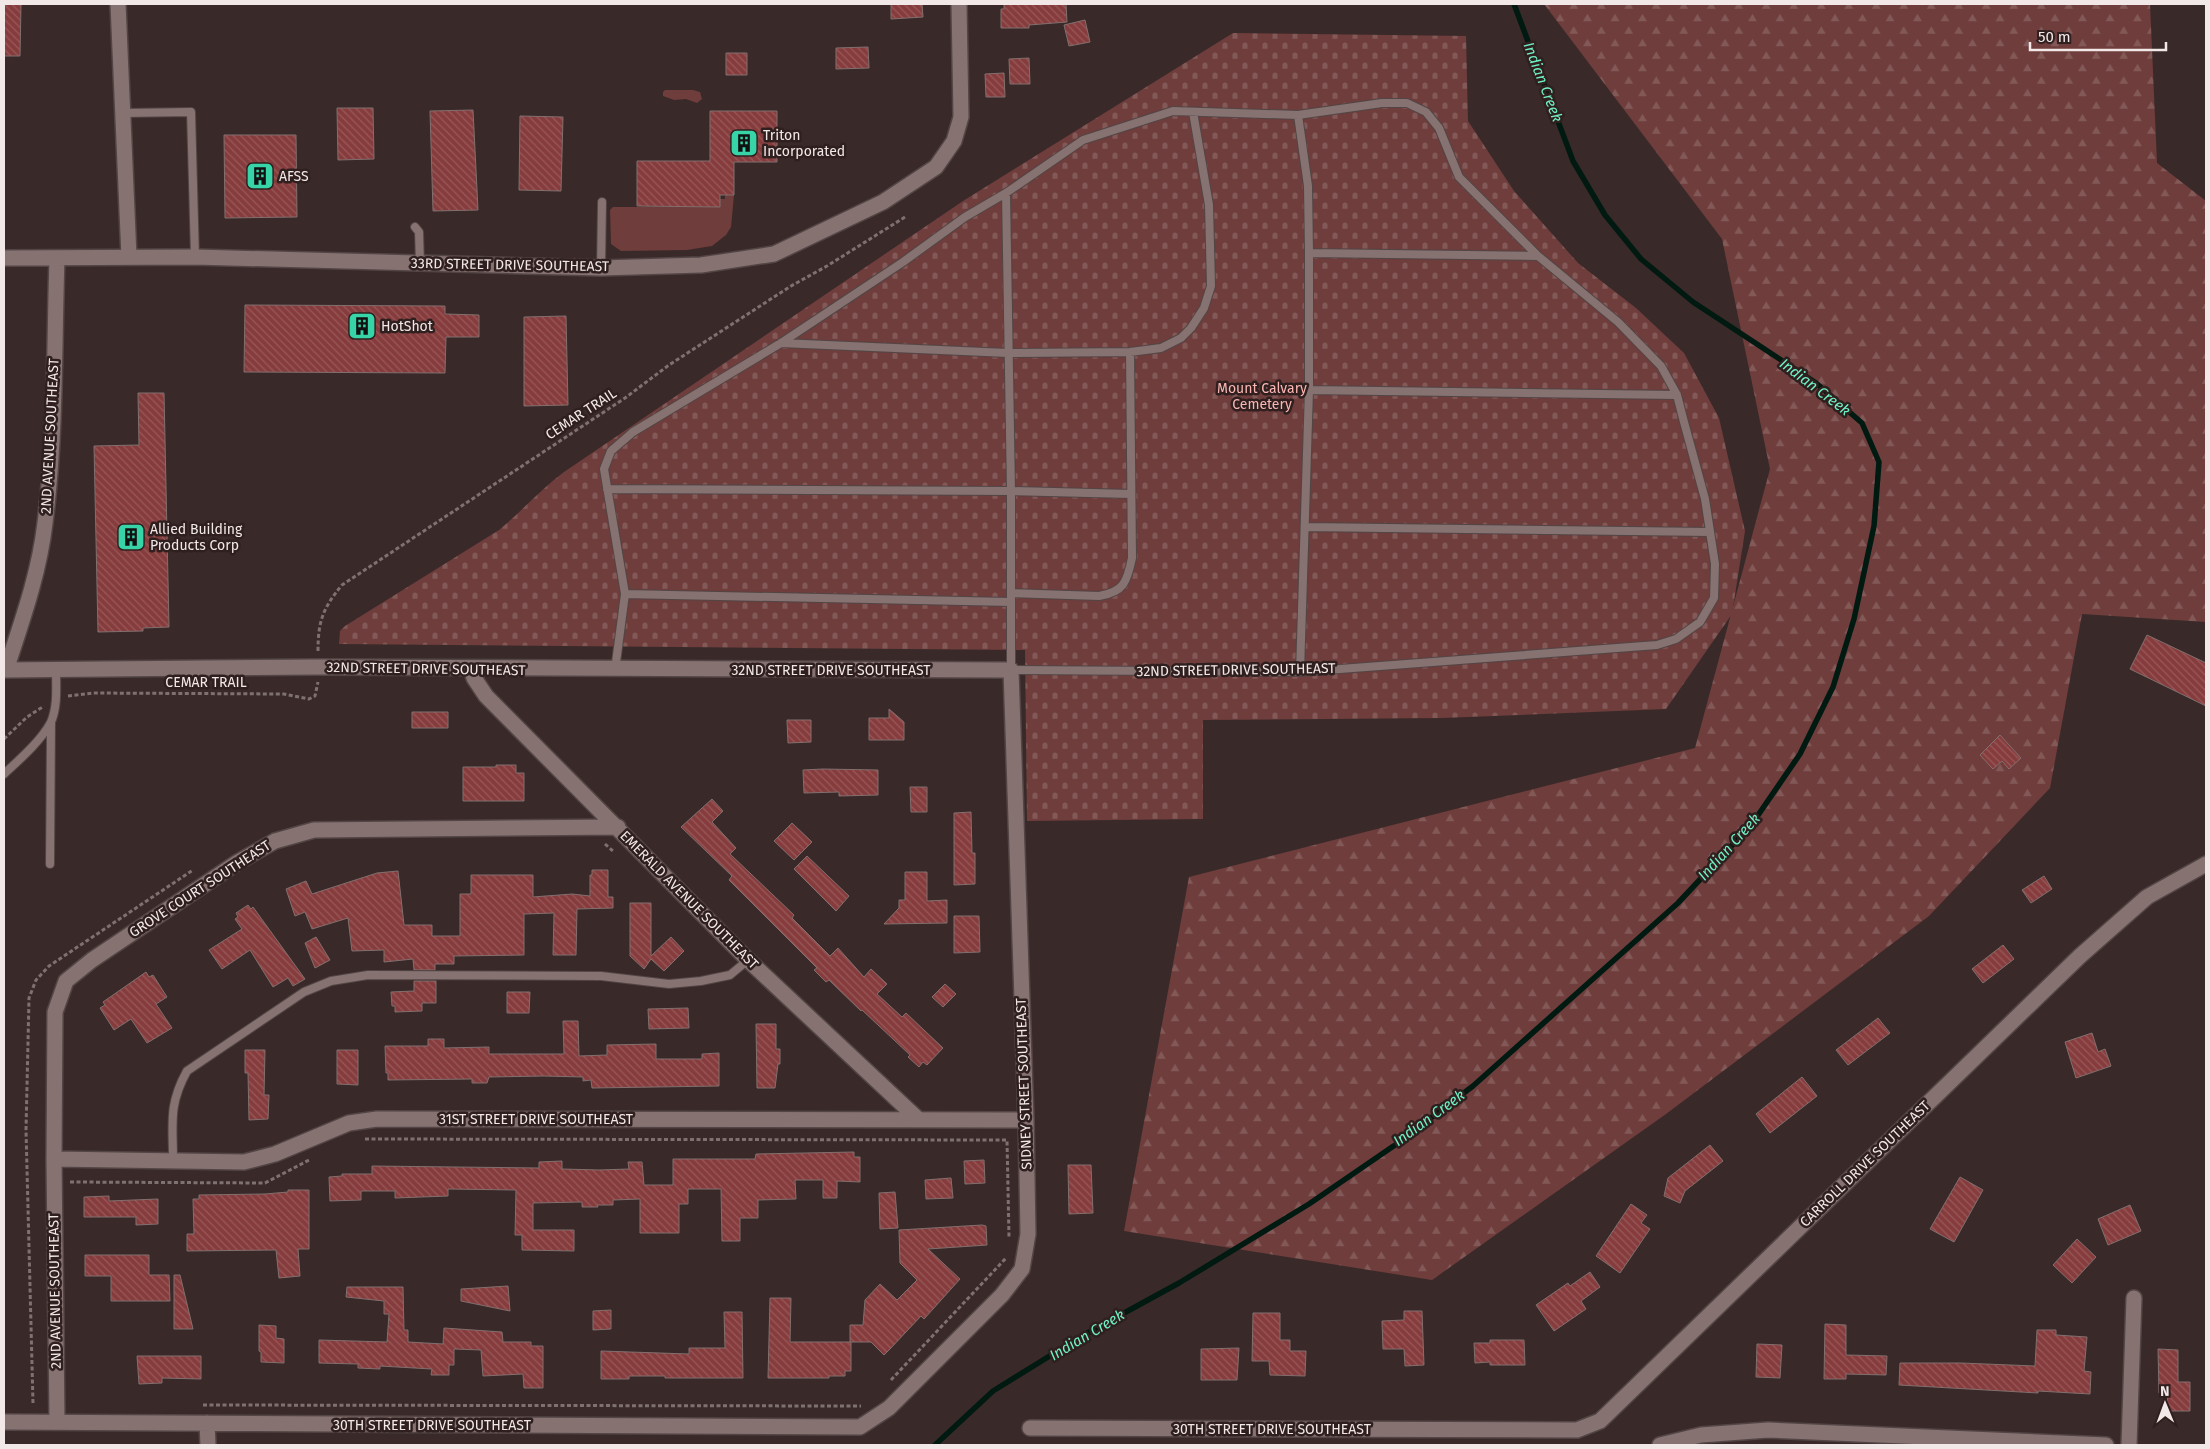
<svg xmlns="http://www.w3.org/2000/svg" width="2210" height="1449" viewBox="0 0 2210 1449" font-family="'Fira Sans',sans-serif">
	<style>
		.green { fill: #6e3d3c }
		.forest { fill: url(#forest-firs) }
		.cemetery { fill: url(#cemetery-stones) }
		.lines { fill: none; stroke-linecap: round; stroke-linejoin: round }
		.stream { stroke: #001a11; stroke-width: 5.5 }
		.building { fill: url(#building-back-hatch); stroke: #826f6e }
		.lane-casing { stroke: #534545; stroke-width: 10 }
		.street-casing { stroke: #534545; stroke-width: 18 }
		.secondary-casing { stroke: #534545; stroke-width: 18 }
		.path { stroke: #7f7171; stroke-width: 3; stroke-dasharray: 4 2.5; stroke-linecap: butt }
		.lane { stroke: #857271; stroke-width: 8 }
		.street { stroke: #857271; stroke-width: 15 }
		.secondary { stroke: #857271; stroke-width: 15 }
		.labels { text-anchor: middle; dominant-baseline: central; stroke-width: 5; stroke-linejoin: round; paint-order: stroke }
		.poi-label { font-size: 14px; fill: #f3e8e8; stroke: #2f201f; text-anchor: start }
		.street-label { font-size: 14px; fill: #f3e8e8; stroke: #2f201f }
		.park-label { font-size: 14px; fill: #fab6b3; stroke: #2f201f }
		.water-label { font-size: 15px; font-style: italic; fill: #70f2c6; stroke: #2f201f }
	</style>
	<defs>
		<pattern id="forest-firs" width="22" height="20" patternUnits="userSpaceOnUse" patternTransform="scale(1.25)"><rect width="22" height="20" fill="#6e3d3c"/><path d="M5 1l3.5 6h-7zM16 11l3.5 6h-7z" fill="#835958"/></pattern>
		<pattern id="cemetery-stones" width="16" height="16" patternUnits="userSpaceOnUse" patternTransform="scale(1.25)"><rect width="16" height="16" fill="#6e3d3c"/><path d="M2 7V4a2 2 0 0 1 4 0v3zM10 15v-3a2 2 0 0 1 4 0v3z" fill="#835958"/></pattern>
		<pattern id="building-back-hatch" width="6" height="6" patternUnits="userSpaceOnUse" patternTransform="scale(1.25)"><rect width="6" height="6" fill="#863c3d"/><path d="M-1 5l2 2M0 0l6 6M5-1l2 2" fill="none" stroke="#985859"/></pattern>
	</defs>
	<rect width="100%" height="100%" fill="#392a29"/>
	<path class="green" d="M665 90H693L700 92 702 99 697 103 686 99 674 100 663 96V92Z
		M725 195H734L731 227 726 235 712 246 687 250 621 251 611 244 610 210 613 207H720V199H725Z"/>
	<path class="forest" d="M1544 4H2150L2157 163 2206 201V622L2082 614 2050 788 1929 916 1666 1114 1432 1280 1124 1231 1189 877 1695 748 1770 469 1722 239Z"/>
	<path class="cemetery" d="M1233 33 1466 36 1468 121 1514 191 1578 263 1636 308 1684 353 1719 418 1745 531 1732 614 1666 709 1442 718 1203 720V819L1027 821 1025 650 339 644 340 631 345 626 499 530C522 511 541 489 564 472L963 201Z"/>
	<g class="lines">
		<path class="stream" d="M935 1445 993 1391 1082 1336 1179 1283 1309 1204 1395 1145 1473 1086 1678 903 1752 824 1800 754 1833 687 1854 619 1874 526 1879 462 1862 423 1816 383 1693 302 1641 259 1605 215 1573 161 1514 4"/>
	</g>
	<path class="building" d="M4 4H21L20 56H4Z
		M891 4H922L923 17 891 19Z
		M1004 4H1066L1067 22 1029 25V28H1001V9H1004Z
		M1085 20 1090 42 1069 46 1064 25Z
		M868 47 869 68 836 69V48Z
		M726 53H747V75H726Z
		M1029 58 1030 84H1010L1009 59Z
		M1004 73 1005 97H986L985 74Z
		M337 108H373L374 159 338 160Z
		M473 110 478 210 433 211 430 111Z
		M710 111H777V162H734V195H720V207L637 206V161H710Z
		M520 116 563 117 561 191 519 190Z
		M224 135H296L297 217 225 218Z
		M245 305 445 306V314L479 315V337H446L445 373 244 372Z
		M566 316 568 405 524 406V317Z
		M138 393H164L169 627 143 628V631L98 632 94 446 139 445Z
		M2147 635 2206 663V706L2130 669Z
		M889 709 904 722V740H869V718H889Z
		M412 712H448V728H412Z
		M787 720H811V742L788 743Z
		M2000 735 2021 758 2009 769 2002 761 1993 769 1980 755Z
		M496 765H516V773H524V801H463V767H496Z
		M823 769 878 770V795L839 796V792L804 793 803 770Z
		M910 787H927V812H911Z
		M712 799 723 811 712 822 736 848 730 854 794 915 792 918 830 956 838 948 864 977 871 969 887 984 877 994 902 1017 906 1013 943 1048 927 1065 923 1062 919 1067 908 1057 910 1055 862 1010 861 1011 829 980 826 982 814 970 817 968 729 880 732 876 681 827Z
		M971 812 972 853H975V884L954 885V813Z
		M792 823 812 842 794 860 774 841Z
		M807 856 849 896 836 911 794 869Z
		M592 870H608V897H613V908L577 909 576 955H553L554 913 524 914V955L454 956V964H435V970H414L413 959 384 962V950L352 951 348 918 312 929 305 912 295 916 286 889 306 881 312 894 377 873 398 871 404 925H432V936H460V894H471V875H533V897L572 894 590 896V875H592Z
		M905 872H927V901L947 900V923L884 924 899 908V900H905Z
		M2044 876 2052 889 2031 903 2022 890Z
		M630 903H651V956L671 937 684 951 664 971 651 959 644 969 630 956Z
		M248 905 251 909 253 907 305 979 293 986 288 978 273 987 250 950 222 969 209 950 242 929 235 919 238 917 236 913Z
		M954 916H979L980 952 954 953Z
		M316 937 330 960 315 968 305 943Z
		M2003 945 2014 959 1983 983 1972 969Z
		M146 972 149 977 153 975 167 997 156 1004 172 1028 147 1043 131 1019 114 1030 100 1008 105 1005 103 1002Z
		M414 981H436V1003H422V1011L395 1012V1006H392L391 992 414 991Z
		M945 984 956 994 943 1007 932 997Z
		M507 992H530L529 1013H507Z
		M688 1008 689 1028 649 1029 648 1009Z
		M1878 1018 1890 1033 1848 1065 1836 1050Z
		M563 1021H578L579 1056 607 1055V1045L656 1044V1059H702V1054L719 1053V1086L592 1088 591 1080 583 1081V1077L544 1076 489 1077 487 1083H472V1079L388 1080V1073H386L385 1046H428V1039H444V1048L489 1047V1054H564Z
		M756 1024H776V1049H780V1064H778L775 1088H757Z
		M2092 1033 2098 1052 2105 1049 2111 1066 2076 1078 2065 1042Z
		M245 1050H265L264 1095H269L268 1119 249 1120 248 1073H245Z
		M337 1050H358V1085L337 1084Z
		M1802 1077 1817 1096 1770 1133 1756 1114Z
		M1710 1145 1723 1161 1685 1191 1680 1203 1664 1196 1668 1178Z
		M854 1152V1157H860V1182L837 1181V1198H823V1180H795L796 1199 758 1200V1218H740V1241H722L721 1189H688V1204H679V1233H640V1199L613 1200V1205H597L598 1207H582V1202L533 1203V1230H574V1251L522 1250V1235H515L516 1190 448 1189V1196L395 1198V1191H361V1200L330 1201 329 1177 342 1176V1174H372V1166L539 1168V1162L562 1161V1169L599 1170 629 1169 628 1162H642L644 1185H673V1159H755L756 1154Z
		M984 1160 985 1183 965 1184 964 1161Z
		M1068 1165H1091L1093 1213 1069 1214Z
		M1960 1177 1983 1190 1954 1242 1930 1229Z
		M951 1178 953 1198 926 1199 925 1180Z
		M288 1190H309V1249H298L300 1276 279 1278 276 1250 187 1251V1234H194L193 1199H199V1195L265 1194 288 1192Z
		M895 1192 898 1228 880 1229 879 1193Z
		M109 1196V1201L158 1199V1224L136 1225V1217H84V1197Z
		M1631 1204 1647 1215 1641 1223 1650 1229 1620 1273 1596 1256Z
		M2130 1205 2141 1231 2108 1245 2098 1219Z
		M982 1225 986 1226 987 1245 928 1249 960 1279 924 1319 921 1316 890 1349 884 1355 871 1342H850V1325H863L865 1300 880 1284 897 1300 917 1280 900 1263 899 1230Z
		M2077 1239 2096 1257 2072 1283 2053 1265Z
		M85 1255H149V1275H169L170 1301H111V1276H85Z
		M1590 1272 1600 1287 1581 1301 1586 1309 1554 1331 1536 1305 1568 1283 1570 1286Z
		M174 1275H180L193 1329H174Z
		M508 1286 510 1311 461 1301V1289Z
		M347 1287H403L404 1330H408V1342L443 1344 444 1328 502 1332 503 1342H531V1346H543V1388H524L523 1374 483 1376 481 1350 454 1349V1365H449V1375H431L432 1369 380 1366V1369L358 1368V1364L319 1363V1340L387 1342 389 1314H384V1301L346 1297Z
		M770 1298H791L790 1342H851V1371H845V1376H829V1378H768Z
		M611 1310V1329L593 1330V1311Z
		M1404 1311H1422L1424 1365 1405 1366 1404 1349H1383L1382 1321 1404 1320Z
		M724 1312H742L743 1378H665V1376H629V1379H601V1351L689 1354V1348H725Z
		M1253 1313H1280V1340H1290V1351H1306L1305 1376 1270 1375 1269 1361H1252Z
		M1825 1324 1846 1325V1355L1887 1356 1886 1375 1846 1374V1379H1824Z
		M259 1325 276 1326V1338L284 1339V1363L261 1362V1352L259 1351Z
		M2037 1330H2056V1335L2087 1337 2084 1371 2091 1372 2090 1394 2038 1391V1393L1899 1385 1900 1363H1961L2035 1366Z
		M1490 1340H1524L1525 1365H1490V1362L1475 1363 1474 1343H1490Z
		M1757 1344 1782 1345 1780 1378 1756 1377Z
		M1239 1348 1237 1380H1201V1349Z
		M2158 1349 2178 1350V1382H2190V1411H2167L2168 1393H2159Z
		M137 1356H201V1379L162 1378V1383L139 1384Z"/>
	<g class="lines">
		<defs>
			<path id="lane" d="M123 113 191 112 195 257
				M1298 115 1308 186 1309 253V390L1300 672
				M415 227 419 232 420 264
				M1309 253 1538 256 1618 322 1661 366 1677 395 1684 422 1705 499 1715 564 1714 598 1700 622 1676 639 1657 645 1300 672 1011 670V491L1006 193 1083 140 1173 111 1298 115 1382 103H1407L1426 112 1439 128 1459 177 1538 256
				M601 268 602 202
				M781 343 1008 353 1130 352 1161 348 1181 338 1191 328 1204 308 1211 286 1209 205 1193 112
				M1309 390 1677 395
				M607 489 1011 491 1131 494
				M1305 527 1710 532
				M1011 593 1099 596C1124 592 1127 582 1132 558L1130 352
				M625 594 1011 602
				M615 670 625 594 604 469 611 451 633 432 781 343 903 262 965 217 1006 193
				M4 774C19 760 41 741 51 722 58 706 56 686 56 669
				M50 864 51 722
				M173 1161C173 1124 168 1105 187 1071L304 992 331 981 368 975 601 976 669 984 701 981 730 975 748 960"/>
			<path id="street" d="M118 4 129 257
				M4 258 195 257 601 268 701 265 774 254 883 202 936 167 954 141 961 117 959 4
				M471 669 474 678 486 696 748 960 919 1120
				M4 670 318 667 1011 670 1026 1120 1028 1234 1022 1269 1002 1295 889 1408 860 1427 4 1422
				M6 670C22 621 39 574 45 523 56 436 54 346 57 258
				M54 1159 244 1162 275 1154 349 1123 377 1119 1026 1120
				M57 1422 54 1159 55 1012 66 981 92 960 238 862 275 841 314 830 618 827
				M207 1423 208 1445
				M1030 1428 1577 1430 1600 1421 2080 956 2147 897 2206 864
				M2129 1445 2134 1298"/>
			<path id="secondary" d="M1660 1445 1701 1435 1768 1430 2106 1445"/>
		</defs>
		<use href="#lane" class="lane-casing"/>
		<use href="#street" class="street-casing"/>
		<use href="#secondary" class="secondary-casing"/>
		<path class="path" d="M318 651C318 621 323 608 342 585L625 398 669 365 791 286 827 266 905 217
			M68 696 93 693 284 694 309 699 315 696 318 682
			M4 739 27 717 44 706
			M605 844 614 852
			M365 1139 1007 1140 1009 1237
			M70 1182 265 1183 311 1159
			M891 1380 1007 1257
			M33 1403 26 1130 29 998 36 980 49 966 193 870
			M203 1405 861 1406"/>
		<use href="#lane" class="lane"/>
		<use href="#street" class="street"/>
		<use href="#secondary" class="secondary"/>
	</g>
	<defs>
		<symbol id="building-square" viewBox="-11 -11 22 22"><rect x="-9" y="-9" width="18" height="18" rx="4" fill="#36d4a7" stroke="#2f201f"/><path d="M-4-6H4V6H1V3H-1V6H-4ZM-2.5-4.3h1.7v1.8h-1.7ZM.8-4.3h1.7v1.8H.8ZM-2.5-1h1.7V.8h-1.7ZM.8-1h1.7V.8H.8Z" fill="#111"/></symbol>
	</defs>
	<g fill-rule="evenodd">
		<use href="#building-square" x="728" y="127" width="32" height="32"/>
		<use href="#building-square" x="244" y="160" width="32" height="32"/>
		<use href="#building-square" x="346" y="310" width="32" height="32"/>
		<use href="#building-square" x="115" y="521" width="32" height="32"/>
	</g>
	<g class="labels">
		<g class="poi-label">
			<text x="763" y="135">Triton<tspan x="763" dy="16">Incorporated</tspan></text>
			<text x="279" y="176">AFSS</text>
			<text x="381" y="326">HotShot</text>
			<text x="150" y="529">Allied Building<tspan x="150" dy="16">Products Corp</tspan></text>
		</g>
		<g class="street-label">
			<text transform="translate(510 265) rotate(1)">33RD STREET DRIVE SOUTHEAST</text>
			<text transform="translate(581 414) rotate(-33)">CEMAR TRAIL</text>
			<text transform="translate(50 436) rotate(-87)">2ND AVENUE SOUTHEAST</text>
			<text transform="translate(426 669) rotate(1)">32ND STREET DRIVE SOUTHEAST</text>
			<text x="831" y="670">32ND STREET DRIVE SOUTHEAST</text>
			<text transform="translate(1236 670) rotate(-1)">32ND STREET DRIVE SOUTHEAST</text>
			<text x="206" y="682">CEMAR TRAIL</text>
			<text transform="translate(200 889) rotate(-33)">GROVE COURT SOUTHEAST</text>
			<text transform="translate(689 900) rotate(45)">EMERALD AVENUE SOUTHEAST</text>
			<text transform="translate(1024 1084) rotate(-92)">SIDNEY STREET SOUTHEAST</text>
			<text x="536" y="1119">31ST STREET DRIVE SOUTHEAST</text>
			<text transform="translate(1865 1164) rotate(-44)">CARROLL DRIVE SOUTHEAST</text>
			<text transform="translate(55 1291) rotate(-91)">2ND AVENUE SOUTHEAST</text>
			<text x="432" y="1425">30TH STREET DRIVE SOUTHEAST</text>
			<text x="1272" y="1429">30TH STREET DRIVE SOUTHEAST</text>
		</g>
		<g class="park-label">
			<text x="1262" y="388">Mount Calvary<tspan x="1262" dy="16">Cemetery</tspan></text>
		</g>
		<g class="water-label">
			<text transform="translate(1543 82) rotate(69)">Indian Creek</text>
			<text transform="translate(1815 387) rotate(37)">Indian Creek</text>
			<text transform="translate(1729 847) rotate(-48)">Indian Creek</text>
			<text transform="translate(1429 1118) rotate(-36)">Indian Creek</text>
			<text transform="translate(1087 1335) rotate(-31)">Indian Creek</text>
		</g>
	</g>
	<rect width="2210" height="1449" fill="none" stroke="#f3e8e8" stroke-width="10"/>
	<g transform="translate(2165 1404) rotate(359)" stroke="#2f201f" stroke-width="4" paint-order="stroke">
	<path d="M0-4L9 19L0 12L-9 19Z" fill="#f3e8e8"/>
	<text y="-8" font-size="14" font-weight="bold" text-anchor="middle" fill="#f3e8e8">N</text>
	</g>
	<path d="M2030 42v8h136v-8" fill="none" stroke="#f3e8e8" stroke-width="2.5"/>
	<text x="2038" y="42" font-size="15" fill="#f3e8e8" stroke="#2f201f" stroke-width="4" paint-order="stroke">50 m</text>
</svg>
